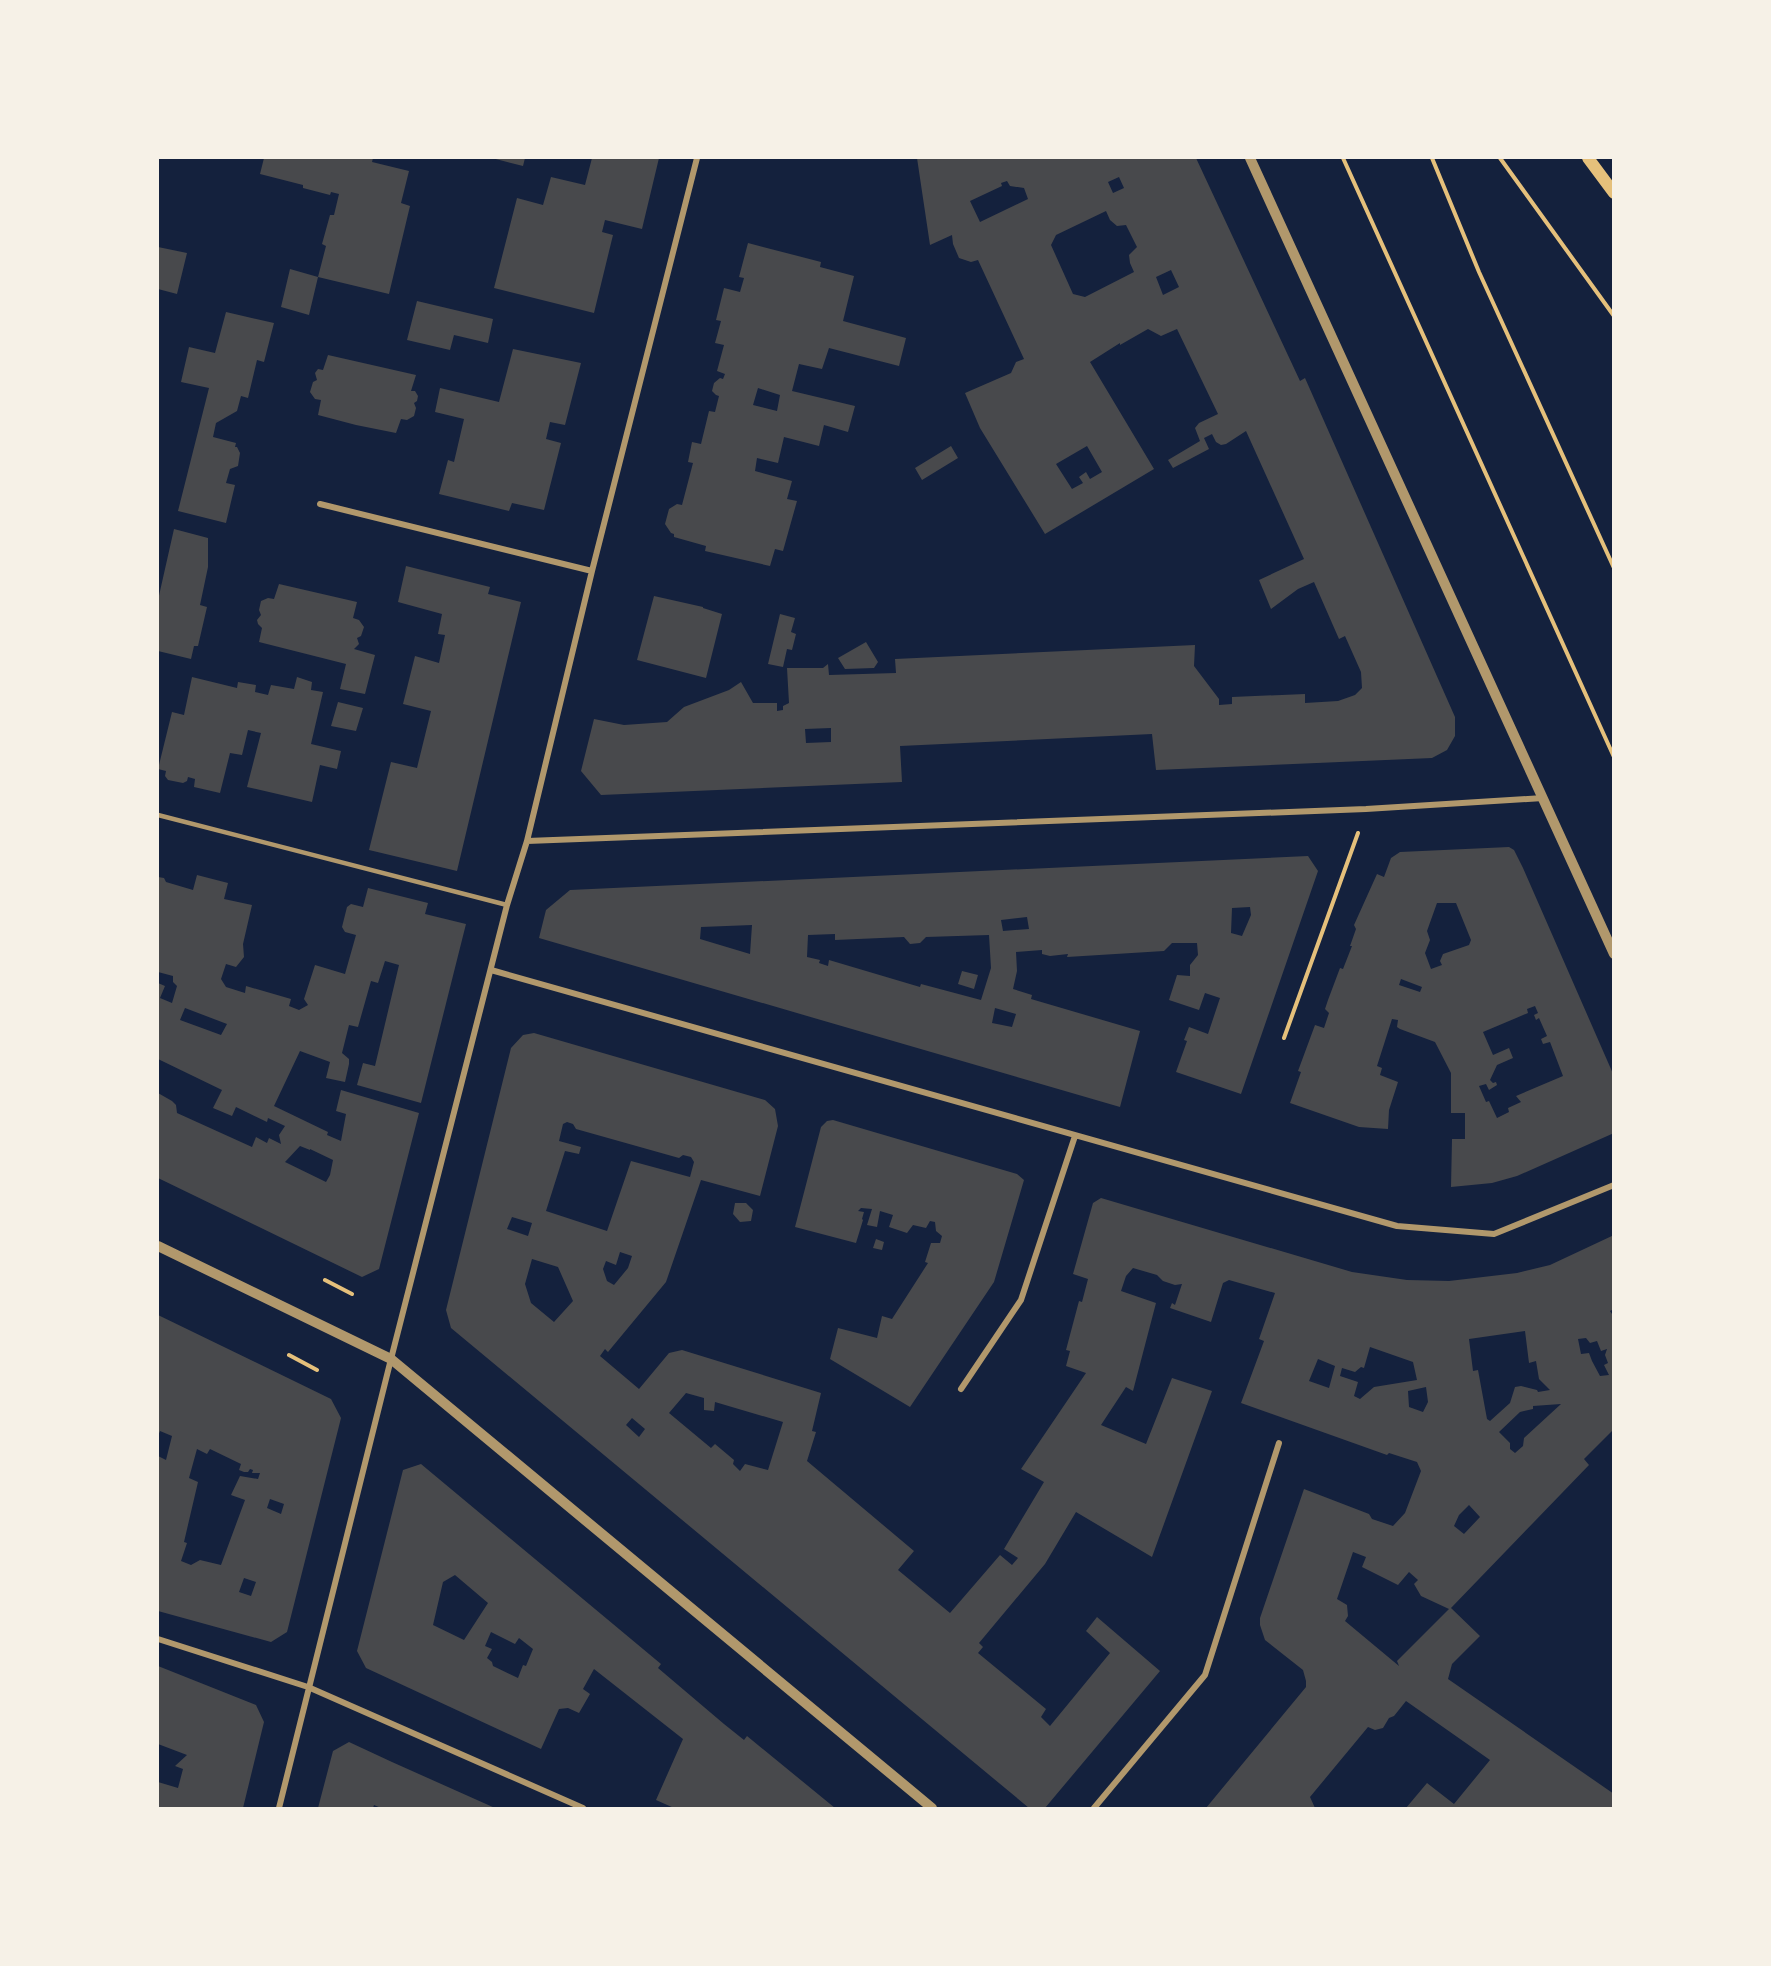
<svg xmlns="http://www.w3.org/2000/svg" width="1771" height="1966" viewBox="0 0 1771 1966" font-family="'Source Sans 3',sans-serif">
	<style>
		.building { fill: #48494c; fill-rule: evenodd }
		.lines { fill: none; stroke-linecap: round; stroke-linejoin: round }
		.path { stroke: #e5c07b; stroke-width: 4 }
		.service { stroke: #b1986c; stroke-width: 4.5 }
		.minor { stroke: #b1986c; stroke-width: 6 }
		.tertiary { stroke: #b1986c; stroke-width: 10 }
		.secondary { stroke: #e5c07b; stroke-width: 12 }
	</style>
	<rect width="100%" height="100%" fill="#14213d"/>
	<path class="building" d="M264 158H373L372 162 409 171 401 203 410 206 389 294 318 277 326 246 322 244 330 215H334L339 194 331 192 330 195 303 188V185L260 174Z
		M492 158H525L523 166Z
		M592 158H659L642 229 605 220 602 232 613 235 594 313 494 288 517 198 543 205 551 177 585 185Z
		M917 158H1196L1300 381 1305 378 1455 717V736L1447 750 1432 758 1156 770 1152 734 900 746 902 782 601 795 581 771 594 719 624 725 667 722 684 707 729 690 741 682 753 703H777V711L783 710V706L789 703 787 668H823L828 664 829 675 896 673 895 659 1195 645 1194 666 1219 699V705L1232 704V697L1305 694V703L1338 701 1355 695 1362 688 1361 672 1345 636 1339 639 1314 582 1298 589 1271 609 1259 580 1304 559 1246 431 1226 444 1221 445 1216 442 1212 434 1204 438 1209 449 1173 468 1168 460 1200 441 1195 428 1199 423 1218 414 1177 329 1161 336 1148 329 1120 345V343L1090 362 1154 469 1045 534 980 428 965 393 1011 373 1016 362 1024 359 978 260 971 262 959 258 953 244 952 235 930 245ZM1119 177 1124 188 1113 193 1108 182ZM1007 181 1010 186 1024 188 1028 199 980 222 970 201 1002 186 1001 183ZM1106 211 1110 220 1117 226 1126 225 1137 247 1129 255 1130 263 1134 272 1085 297 1073 294 1051 245 1056 235ZM1171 270 1179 287 1163 295 1156 277ZM1087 446 1102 472 1090 479 1086 472 1079 477 1083 483 1072 489 1056 464ZM831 728V742L806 743 805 729Z
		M748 243 821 262 820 267 854 276 843 321 906 338 899 366 829 348 822 369 799 364 792 391 855 406 848 432 824 425 819 446 784 437 778 463 757 458 755 471 792 481 787 499 797 501 783 551 775 549 770 566 705 551 706 546 674 537V534L671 533 665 524 669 509 677 504 682 505 693 463 688 462 692 442 701 444 709 411 715 412 719 396 716 395 712 391 714 383 720 378 723 379 725 374 717 371 724 345 715 343 721 321 716 320 724 288 740 292 744 278 739 277ZM758 388 780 395 777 411 753 405Z
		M158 247 187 253 177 294 158 289Z
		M290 269 318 277 309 315 281 307Z
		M417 301 493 319 488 343 454 335 450 350 407 340Z
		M226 312 274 323 264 362 257 360 248 398 241 396 237 411 216 423 213 437 236 443 235 447H237L240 453 238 466 230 469 226 483 235 485 226 523 178 511 209 388 181 382 189 347 215 353Z
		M513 349 581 363 565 425 550 422 546 439 561 443 544 510 512 503 509 511 439 494 448 460 454 462 464 419 435 412 440 388 499 402Z
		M328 355 416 375 411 391H415L418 396 417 401 414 403 416 408 414 416 407 420 401 419 396 433 356 425 318 415 321 400 315 399 310 392 313 382 317 380 315 373 318 369 323 370Z
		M951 446 958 458 922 480 915 468Z
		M174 529 208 538V567L200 605 207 607 198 646H194L191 659 158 651V600Z
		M406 566 490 587 488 594 521 602 457 871 369 850 391 762 417 768 431 711 403 704 415 656 439 663 445 635 438 634 442 614 398 602Z
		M279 584 357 602 353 618 359 620 364 627 361 636 357 638 359 644 354 649 375 655 365 694 340 689 346 664 259 642 262 628 258 624 257 620 261 615 259 610 261 601 268 598 274 599Z
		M654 596 703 607V608L722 614 706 678 637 660Z
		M780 614 795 618 791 632 796 634 792 650 787 649 783 667 768 664Z
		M866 642 878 662 874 668 845 669 838 658Z
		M192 677 237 688 238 682 256 685 255 692 268 695 271 685 294 689 297 677 312 682 311 690 323 692 311 744 341 751 337 769 320 765 312 802 247 787 261 733 248 730 242 755 230 753 220 793 194 787 195 779 188 777 187 781 183 783 168 780 165 776 166 771 158 769 172 712 184 715Z
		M338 702 363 708 356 731 331 726Z
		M1509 847 1514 850 1523 868 1614 1076V1133L1517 1176 1492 1183 1451 1187 1452 1139H1465V1113H1451V1073L1435 1042 1400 1029 1397 1027 1398 1020 1392 1019 1377 1066 1382 1068 1380 1075 1398 1082 1389 1110 1388 1129 1359 1127 1290 1103 1301 1072 1298 1071 1315 1025 1324 1028 1329 1013 1325 1009 1328 1000 1340 968 1343 969 1352 946H1350L1356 929 1354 925 1377 874 1384 877 1391 858 1400 852ZM1437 903H1456L1471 940 1469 945 1443 954 1440 961 1442 965 1431 969 1425 953 1430 940 1427 931ZM1401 979 1422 987 1420 992 1399 985ZM1535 1006 1538 1013 1534 1015 1536 1020 1539 1018 1547 1036 1541 1039 1543 1044 1550 1042 1563 1076 1516 1096 1521 1102 1508 1108 1509 1112 1497 1118 1489 1101 1486 1102 1479 1086 1486 1084 1489 1090 1497 1085 1496 1082 1493 1083 1490 1080 1497 1065 1513 1058 1509 1048 1493 1055 1483 1032 1528 1013 1527 1009Z
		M1308 856 1318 871 1241 1094 1176 1072 1187 1041 1184 1040 1189 1027 1208 1034 1220 998 1205 993 1199 1010 1169 1000 1177 975 1190 976V965L1198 955 1197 943H1172L1164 951 1067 957 1068 954 1050 956 1042 954V950L1016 952 1017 971 1013 989 1032 995 1031 999 1140 1031 1120 1107 539 938 546 910 570 890ZM1250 907 1251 915 1242 936 1231 933 1232 908ZM1027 917 1029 929 1003 931 1001 920ZM752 925 750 954 700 939 701 927ZM835 934V940L904 937 910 944 920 943 926 937 989 935 991 968 981 1000 921 984 920 987 829 960 828 966 819 963 820 960 807 957 808 935ZM995 1008 1016 1014 1012 1027 992 1023Z
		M197 875 228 883 224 899 252 905 243 944 244 957 236 967 226 964 221 979 226 987 245 993 246 986 291 999 289 1006 299 1010 308 1005 304 999 315 965 345 974 356 935 345 932 342 927 347 907 351 904 363 907 368 888 428 903 425 914 466 924 421 1103 357 1085 363 1063 375 1066 399 965 385 961 378 983 371 981 358 1027 349 1025 342 1053 349 1059V1064L345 1082 326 1078 330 1062 300 1051 274 1106 328 1132 327 1135 341 1141 346 1114 336 1111 341 1090 419 1113 379 1269 362 1277 158 1178V1093L172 1101 176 1105 177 1113 252 1147 256 1137 267 1143 269 1138 281 1144 279 1135 285 1126 268 1118 267 1122 236 1107 232 1116 213 1108 222 1090 158 1059V983L165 986 160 998 172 1003 177 986 173 982V976L158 972V877L164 878 166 882 193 890ZM185 1008 227 1024 221 1035 180 1020ZM300 1146 310 1150V1149L333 1160 330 1175 326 1182 285 1162Z
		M962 971 978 975 974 989 958 984Z
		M534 1033 765 1100 775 1109 778 1126 760 1196 701 1180 666 1282 608 1352 605 1349 600 1356 639 1389 669 1353 682 1350 821 1393 812 1431 816 1432 807 1461 914 1551 898 1570 950 1613 1000 1555 1012 1565 1018 1558 1004 1549 1044 1482 1021 1469 1086 1373 1066 1366 1070 1351 1066 1350 1079 1301 1082 1302 1088 1279 1073 1274 1093 1203 1101 1198 1352 1272 1407 1280 1449 1281 1517 1273 1550 1265 1614 1235V1309L1610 1311 1614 1317V1429L1584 1459 1589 1465 1451 1608 1480 1636 1452 1664 1448 1679 1614 1794V1808H1406L1427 1783 1454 1804 1490 1760 1406 1701 1394 1716 1389 1718 1383 1728 1375 1730 1368 1727 1310 1797 1315 1808H1206L1306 1687V1681L1303 1670 1265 1640 1260 1625V1618L1304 1489 1369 1514 1372 1519 1393 1526 1405 1513 1421 1471 1417 1462 1389 1453 1387 1455 1241 1403 1264 1341 1259 1339 1275 1293 1229 1280 1223 1283 1211 1322 1170 1308 1172 1303 1175 1305 1182 1284 1175 1285 1163 1281 1157 1275 1133 1268 1126 1276 1121 1291 1156 1303 1133 1391 1126 1387 1101 1425 1146 1444 1172 1378 1212 1391 1152 1557 1076 1512 1045 1564 979 1643 983 1647 978 1653 1046 1709 1041 1717 1050 1726 1110 1653 1086 1631 1097 1617 1160 1671 1045 1808H1029L451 1328 446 1310 511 1048 523 1035ZM567 1122 573 1124 576 1129 679 1158 683 1155 691 1157 694 1162 690 1177 631 1161 607 1231 546 1211 565 1151 579 1154 581 1147 559 1141 563 1124ZM512 1217 532 1223 528 1236 507 1229ZM620 1252 632 1256 628 1268 614 1285 607 1281 603 1269 606 1261 616 1265ZM532 1259 558 1267 573 1301 554 1322 531 1303 525 1284ZM1525 1331 1529 1363 1536 1361 1539 1379 1550 1390 1538 1392 1537 1390 1521 1386 1515 1387 1510 1403 1490 1421 1487 1419 1478 1370 1473 1371 1469 1339ZM1586 1338 1590 1343 1597 1341 1601 1351 1607 1349 1605 1355 1608 1363 1604 1365 1609 1375 1600 1376 1592 1361 1589 1353 1581 1354 1578 1339ZM1370 1347 1413 1362 1417 1380 1374 1387 1360 1399 1354 1396 1358 1382 1340 1376 1342 1368 1355 1372 1361 1367 1364 1368ZM1318 1359 1335 1366 1329 1388 1309 1381ZM1426 1387 1428 1402 1423 1412 1409 1407 1408 1391ZM686 1393 704 1398V1410L714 1411 715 1402 783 1422 768 1470 745 1464 740 1471 733 1464 734 1460 715 1444 711 1448 669 1413ZM1561 1404 1524 1438 1523 1446 1515 1453 1510 1449V1443L1499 1432 1520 1412 1533 1409V1406ZM632 1418 645 1429 639 1437 626 1425ZM1469 1505 1480 1517 1464 1534 1454 1526 1459 1515ZM1353 1552 1366 1557 1362 1567 1398 1585 1409 1572 1418 1580 1414 1584 1421 1596 1449 1609 1397 1661 1399 1666 1345 1621 1348 1616 1347 1605 1337 1599Z
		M833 1120 1017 1174 1024 1180 994 1282 910 1407 830 1359 838 1328 877 1338 882 1316 892 1319 928 1263 925 1262 931 1243H940L942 1236 936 1231 935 1222 930 1221 926 1228 913 1225 907 1233 889 1227 893 1215 880 1211 877 1227 867 1225 872 1209 861 1208 858 1211 864 1212 862 1219 863 1220 856 1243 795 1227 821 1127 827 1121Z
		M735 1203H746L753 1210 751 1221 740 1222 733 1214Z
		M876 1239 884 1242 882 1250 873 1248Z
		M158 1315 331 1399 341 1418 287 1632 271 1642 158 1611V1456L166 1460 172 1436 160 1431 158 1436ZM197 1449 207 1454 210 1449 241 1464 239 1470 244 1472H248L250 1469 253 1470 252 1473H260L258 1479 240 1476 231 1495 245 1500 221 1565 200 1560 191 1565 181 1561 187 1543 184 1542 198 1482 189 1478ZM270 1499 284 1504 281 1514 267 1508ZM244 1578 256 1582 251 1596 239 1592Z
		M421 1464 661 1664 658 1668 724 1724 744 1740 747 1736 835 1808H674L656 1800 683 1739 594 1669 583 1689 590 1694 579 1713 568 1708 559 1709 541 1749 366 1668 357 1651 403 1470ZM455 1575 488 1603 464 1640 433 1625 443 1582ZM491 1632 515 1644 519 1638 533 1649 526 1666 523 1665 518 1678 493 1666 492 1662 487 1658 492 1649 485 1646Z
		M158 1666 256 1705 264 1722 243 1808H158V1782L178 1788 183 1769 175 1766 187 1755 158 1744Z
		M349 1742 392 1762 495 1808H381L374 1805 373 1808H318L333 1751Z"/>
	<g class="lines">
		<path class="path" d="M1343 158 1614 757
			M1432 158 1479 272 1614 568
			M1500 158 1614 316
			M1284 1038 1358 833
			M325 1280 352 1294
			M289 1355 317 1370"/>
		<path class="service" d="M158 815 507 905"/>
		<path class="minor" d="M320 504 592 571
			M527 841 1366 809 1543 798
			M491 970 1397 1226 1494 1234 1614 1185
			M961 1389 1021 1300 1075 1136
			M158 1639 308 1687 583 1808
			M279 1808 391 1359 507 905 527 841 592 571 697 158
			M1094 1808 1205 1675 1279 1443"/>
		<path class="tertiary" d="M1250 158 1614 954
			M158 1246 391 1359 932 1808"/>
		<path class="secondary" d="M1588 158 1614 193"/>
	</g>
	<rect width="1771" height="1966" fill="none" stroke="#f6f1e7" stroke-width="318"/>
</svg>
